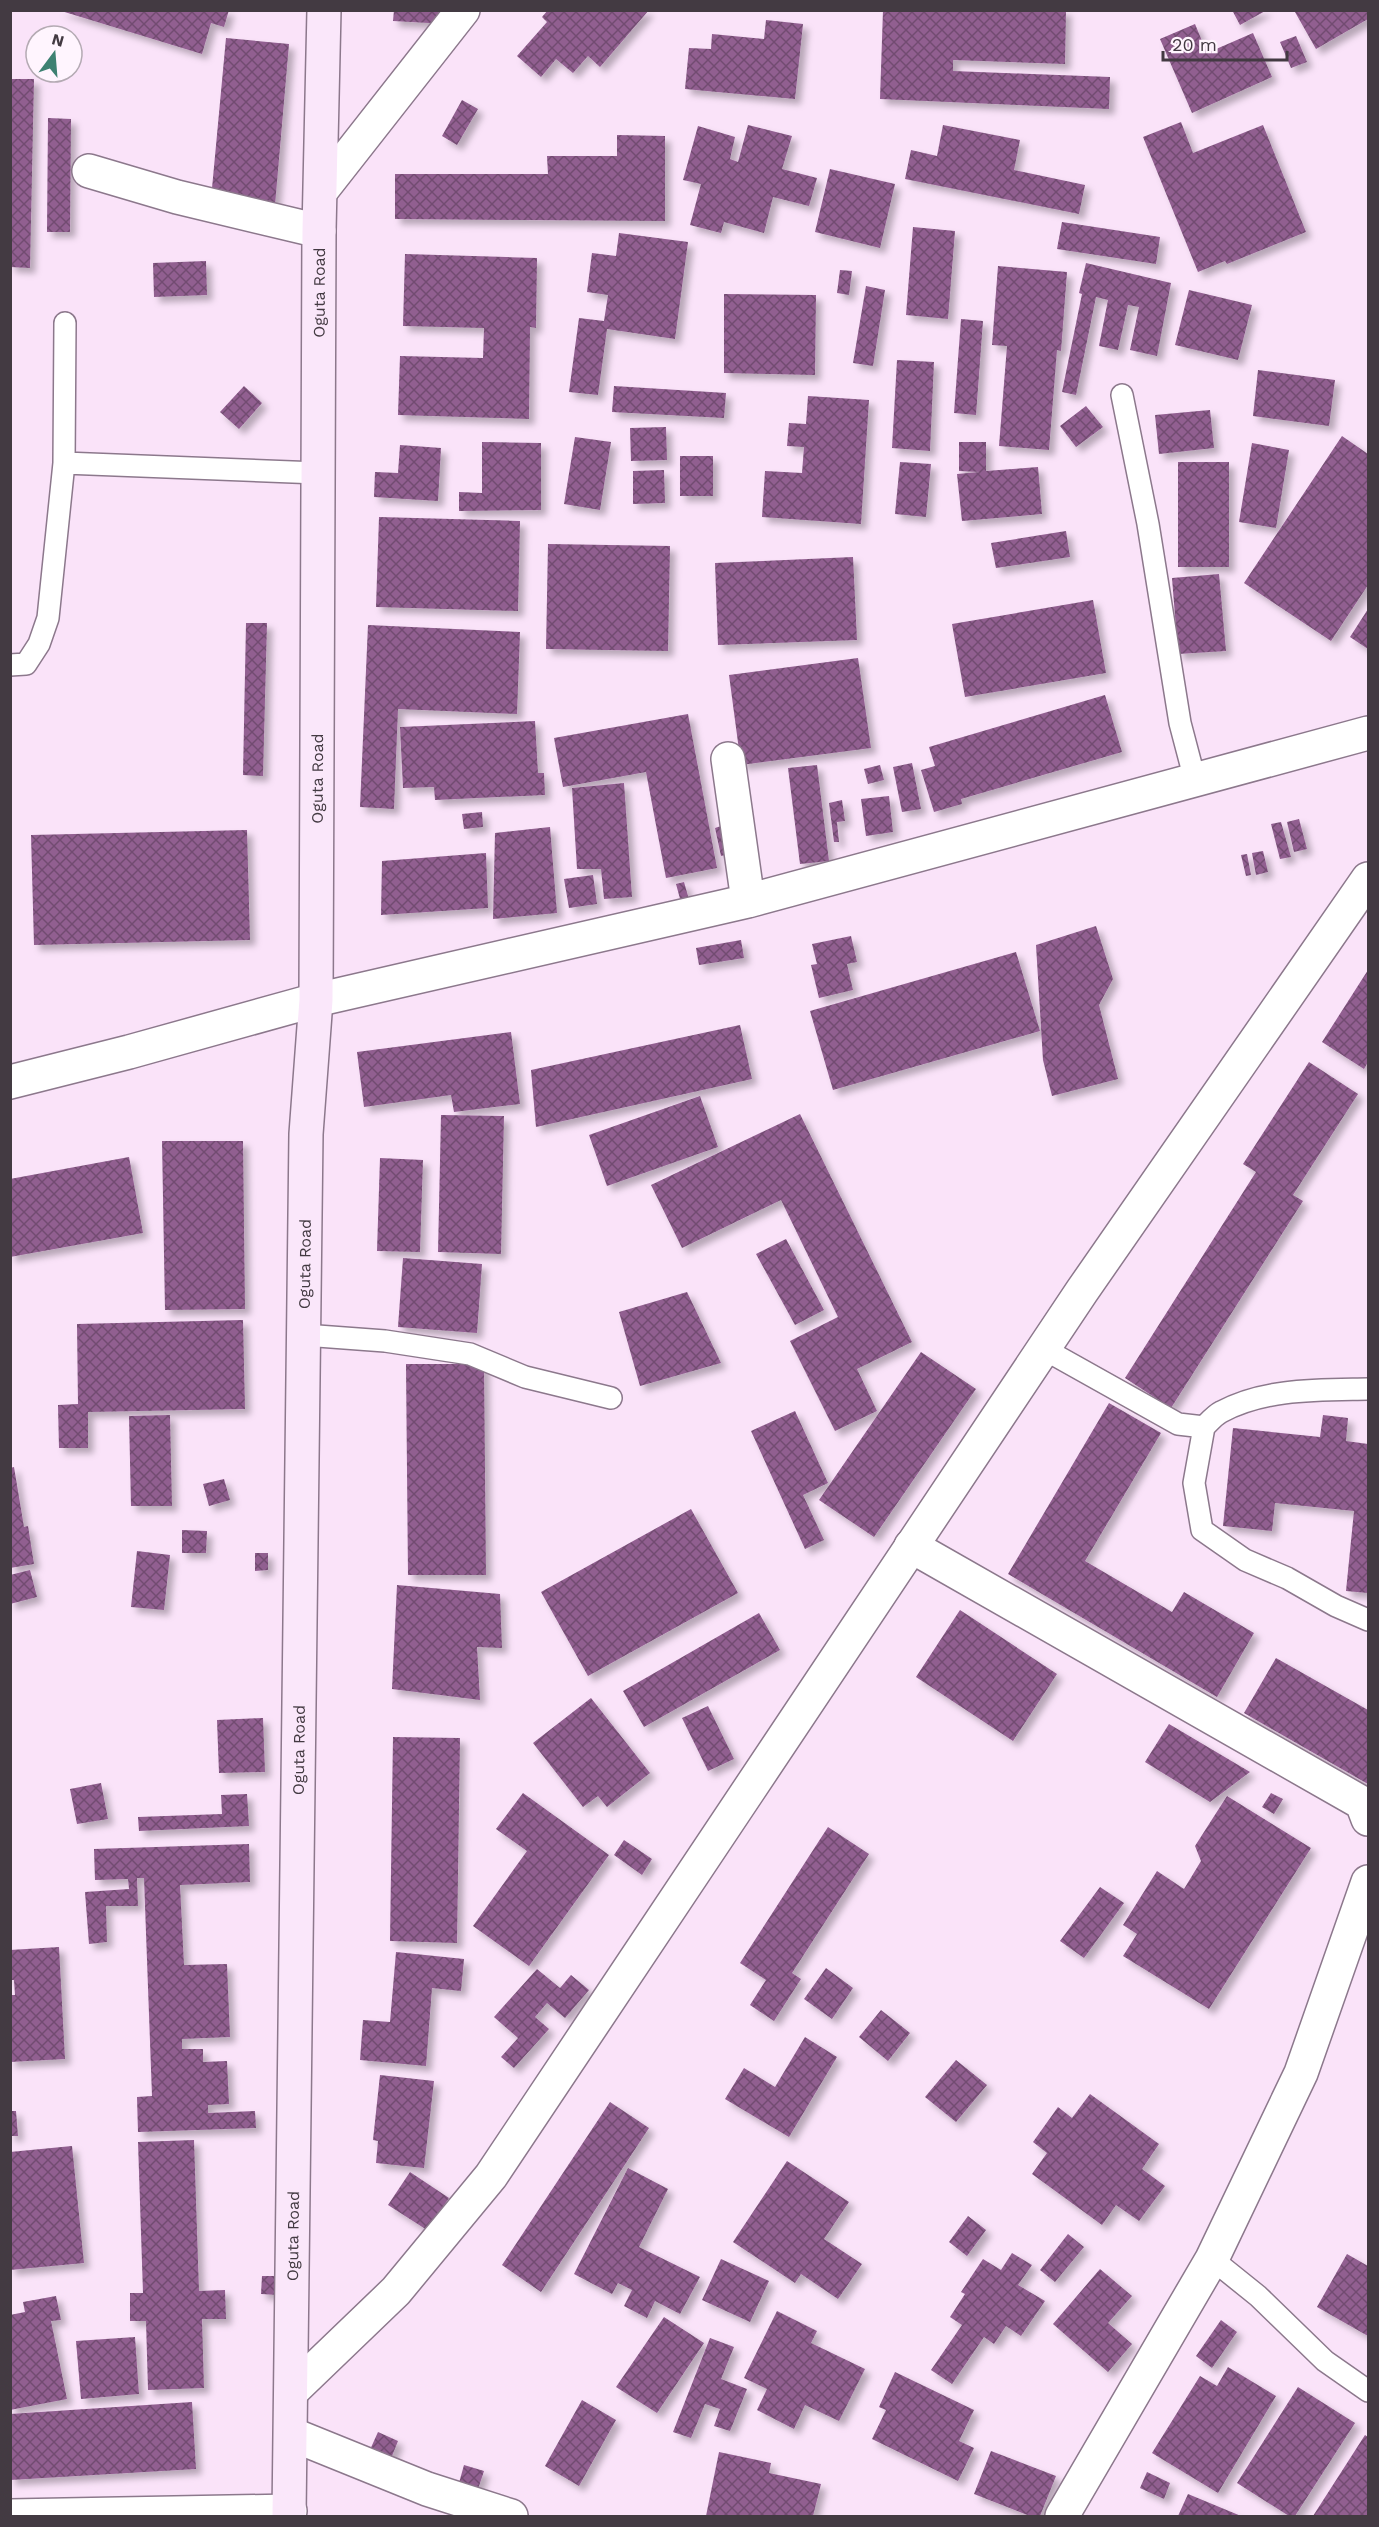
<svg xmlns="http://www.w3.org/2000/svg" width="1379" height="2527" viewBox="0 0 1379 2527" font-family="'Work Sans',sans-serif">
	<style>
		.building { fill: url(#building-cross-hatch); filter: url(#shadow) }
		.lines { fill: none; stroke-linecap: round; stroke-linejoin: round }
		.service-casing { stroke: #8c788c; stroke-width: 24 }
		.minor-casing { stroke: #8c788c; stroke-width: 36 }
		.tertiary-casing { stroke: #8c788c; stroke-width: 36 }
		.secondary-casing { stroke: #8c788c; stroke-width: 36 }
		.service { stroke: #fff; stroke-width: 21 }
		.minor { stroke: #fff; stroke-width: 33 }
		.tertiary { stroke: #fff; stroke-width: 33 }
		.secondary { stroke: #fae7fa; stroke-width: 33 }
		.labels { text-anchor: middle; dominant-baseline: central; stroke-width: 6; stroke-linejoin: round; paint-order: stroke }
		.street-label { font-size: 16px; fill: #433a42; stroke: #fff5fe }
	</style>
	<defs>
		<pattern id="building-cross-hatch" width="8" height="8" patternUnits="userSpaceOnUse" patternTransform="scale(1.5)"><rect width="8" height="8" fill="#915e90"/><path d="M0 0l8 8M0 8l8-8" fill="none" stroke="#724b71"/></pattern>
		<filter id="shadow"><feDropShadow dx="5.5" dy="5.5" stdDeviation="3" flood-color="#0004"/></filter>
	</defs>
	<rect width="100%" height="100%" fill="#fae3f9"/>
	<path class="building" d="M58 10H229L224 27 211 23 202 54Z
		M394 10H448L447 24 393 21Z
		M548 10H649L600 67 588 56 573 73 556 59 541 77 517 56 547 22 542 17Z
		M883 10H1066L1065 64 953 60V71L1110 77 1109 109 880 99Z
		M1232 10H1267L1240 25Z
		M1297 10H1368V19L1316 49 1295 12Z
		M766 20 803 24 795 99 685 89 689 48 711 49 712 34 764 39Z
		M1195 24 1207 53 1253 33 1272 77 1192 113 1160 39Z
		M1296 36 1307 62 1291 68 1280 42Z
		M226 38 289 44 275 205 211 199Z
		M10 79H34L30 268 10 267Z
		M462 100 478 109 457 145 442 136Z
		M48 118 71 119 70 232H47Z
		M1181 122 1193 153 1263 125 1306 232 1227 264 1225 261 1198 272 1143 137Z
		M748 125 792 136 782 169 817 178 809 206 773 197 764 233 724 222 721 233 690 225 701 184 683 180 698 126 735 137 730 159 738 162Z
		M943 125 1020 140 1014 170 1085 185 1079 214 905 179 911 150 937 156Z
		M617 135 665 136V221L395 219V174H548L547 156H617Z
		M830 169 895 184 880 248 815 232Z
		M1062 222 1160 237 1156 264 1057 249Z
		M913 227 955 231 948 319 906 315Z
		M619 233 688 242 675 339 607 329 598 395 569 392 579 318 604 321 608 295 587 292 592 253 616 256Z
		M405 254 537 258 536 328 530 327 529 419 398 415 400 356 483 358 484 328 403 326Z
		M206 261 207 295 154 297 153 263Z
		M1086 263 1171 283 1157 356 1130 350 1139 307 1128 305 1118 350 1099 346 1108 300 1096 297 1076 395 1062 392 1082 294 1079 293Z
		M998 266 1067 272 1061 351 1057 350 1049 450 999 446 1007 346 992 345Z
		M840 270 852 271 849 295 837 293Z
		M866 286 885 290 873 366 853 363Z
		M1189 290 1252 305 1238 360 1175 345Z
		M724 294 816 295 815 375 724 373Z
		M961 319 983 321 976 415 954 413Z
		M897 360 934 362 930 451 892 448Z
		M1258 370 1335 380 1329 426 1253 416Z
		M244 386 262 403 239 429 220 412Z
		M614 386 726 393 724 418 612 412Z
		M808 396 869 400 861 524 762 517 765 471 802 473 804 447 787 446 789 423 806 424Z
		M1086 406 1103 427 1076 447 1060 426Z
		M1210 410 1214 448 1159 454 1155 415Z
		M666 427 667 460 631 461 630 428Z
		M1342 436 1368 454V585L1331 641 1244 583Z
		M575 437 611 442 600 510 564 504Z
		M482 442 541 443V510L459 511V492L482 493Z
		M959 442H986V471L1038 467 1042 514 962 521 957 474 980 472 959 471Z
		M1252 443 1289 450 1276 528 1239 522Z
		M400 445 441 448 438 501 374 497 375 472 398 473Z
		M680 456H713V496H680Z
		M900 462 931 464 926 517 895 514Z
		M1178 462H1229V567H1178Z
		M664 470 665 503 633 504V471Z
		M379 517 520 521 518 611 376 607Z
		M1066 531 1070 557 996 568 991 543Z
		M548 544 670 546 668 651 546 649Z
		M853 557 857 640 718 645 715 563Z
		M1219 574 1226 651 1178 654 1172 578Z
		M1093 600 1106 673 965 697 952 624Z
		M1368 609V649L1350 637Z
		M246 623H267L263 776 243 775Z
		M368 625 520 632 517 714 398 709 394 809 360 807Z
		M858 658 871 748 741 765 729 675Z
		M1105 695 1122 752 961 799 962 804 934 812 921 770 935 766 929 747Z
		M688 714 717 868 666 878 646 772 563 787 554 738Z
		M535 721 538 773H544L545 795 435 800 434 787 403 788 400 727Z
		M912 763 921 809 902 812 893 767Z
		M817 765 829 861 800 864 788 768Z
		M880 765 884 780 868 784 864 769Z
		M624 783 632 897 604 899 601 869H577L572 788Z
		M889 796 893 832 866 836 861 799Z
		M842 800 845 821 837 822 839 842H834L829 803Z
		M482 812 483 827 464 829 462 814Z
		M1299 819 1307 849 1294 852 1287 822Z
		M1281 822 1291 857 1280 859 1271 824Z
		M727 824 734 853 721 856 715 828Z
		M550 827 557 913 493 919 495 833Z
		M247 830 250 940 34 945 31 835Z
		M1263 851 1268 872 1256 875 1252 853Z
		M486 853 488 908 381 915 382 861Z
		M1247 854 1251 875 1246 876 1241 855Z
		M593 875 597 904 569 908 564 879Z
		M684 882 690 903 682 906 676 884Z
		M1096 926 1113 979 1099 1005 1118 1079 1052 1096 1043 1060 1036 945Z
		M851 936 857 962 847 964 853 990 819 998 811 965 817 964 812 944Z
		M741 940 744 958 699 965 696 948Z
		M1016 952 1040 1031 833 1090 810 1011Z
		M1368 970V1062L1364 1069 1322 1042Z
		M740 1025 752 1079 536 1127 531 1070Z
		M511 1032 520 1104 454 1112 451 1095 364 1107 357 1052Z
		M1309 1062 1358 1094 1293 1195 1303 1201 1171 1408 1125 1378 1256 1172 1243 1164Z
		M700 1096 718 1147 607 1186 589 1135Z
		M800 1114 912 1342 857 1369 877 1411 835 1431 790 1341 838 1317 781 1200 682 1248 651 1185Z
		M441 1115 504 1116 501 1254 438 1252Z
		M162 1141H243L245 1309 165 1310Z
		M129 1157 143 1233 10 1257V1179Z
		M380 1158 423 1160 420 1252 377 1251Z
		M786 1239 824 1310 795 1325 756 1254Z
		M403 1258 482 1264 477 1333 398 1327Z
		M687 1292 721 1363 640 1386 619 1312Z
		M243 1320 245 1409 88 1412V1448H59L58 1405 78 1404 77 1324Z
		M921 1352 976 1389 874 1537 819 1500Z
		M406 1364H484L486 1575H408Z
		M1109 1403 1161 1433 1085 1561 1172 1612 1184 1592 1254 1633 1217 1697 1008 1574Z
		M795 1411 828 1483 803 1495 824 1540 805 1549 751 1431Z
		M170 1415 172 1506H131L129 1416Z
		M1323 1415 1348 1418 1346 1441 1368 1444V1593L1346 1591 1354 1511 1275 1503 1272 1531 1223 1526 1233 1428 1320 1437Z
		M14 1467 24 1527 28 1526 34 1564 10 1568V1468Z
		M224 1479 230 1500 209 1506 203 1484Z
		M691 1509 738 1593 588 1676 541 1592Z
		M182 1530 207 1531 206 1553H182Z
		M137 1551 170 1555 164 1610 131 1607Z
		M255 1553H268V1570L255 1571Z
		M30 1570 37 1597 10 1604V1575Z
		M397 1585 500 1594 502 1648 477 1647 480 1700 392 1689Z
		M960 1610 1057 1674 1013 1741 916 1677Z
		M759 1613 780 1650 644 1727 623 1691Z
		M1276 1658 1368 1710V1784L1244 1713Z
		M591 1698 650 1773 607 1807 598 1796 583 1807 533 1743Z
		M708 1706 734 1759 708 1771 682 1718Z
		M263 1718 265 1772 219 1773 217 1720Z
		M1169 1724 1250 1772 1210 1802 1145 1762Z
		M393 1737 460 1738 457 1943 390 1941Z
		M101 1783 108 1819 77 1824 70 1789Z
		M523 1793 609 1855 529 1966 473 1926 527 1851 496 1829Z
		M1271 1793 1283 1799 1274 1814 1262 1807Z
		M247 1794 249 1826 139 1831 138 1817 222 1814 221 1795Z
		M1227 1796 1311 1848 1209 2009 1123 1956 1137 1934 1123 1925 1157 1871 1184 1889 1201 1861 1195 1846Z
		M828 1827 869 1854 792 1973 801 1979 774 2021 750 2005 766 1980 740 1963Z
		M624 1840 652 1859 642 1875 614 1855Z
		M249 1844 250 1882 180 1885 184 1965 227 1964 230 2037 182 2039V2049H203V2062L227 2061 229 2104 208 2105V2113L255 2111 256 2128 138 2132 137 2097 152 2096 144 1878H137L138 1906H106L107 1942 89 1944 85 1892 129 1889 128 1879 95 1880 94 1849Z
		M1100 1887 1124 1903 1084 1958 1060 1941Z
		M59 1947 65 2059 10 2062V1995H15L14 1980H10V1950Z
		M396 1952 464 1959 461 1991 432 1988 426 2066 360 2060 363 2020 390 2022Z
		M826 1968 853 1988 832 2019 804 1999Z
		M537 1969 560 1988 571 1975 589 1990 565 2018 547 2003 535 2017 549 2029 514 2068 501 2057 518 2038 494 2017Z
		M881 2010 910 2033 888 2061 859 2037Z
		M805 2037 837 2057 789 2137 725 2099 744 2068 775 2087Z
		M956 2060 987 2085 956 2122 925 2097Z
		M380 2075 434 2081 424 2168 376 2163 378 2141 373 2140Z
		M1090 2094 1159 2144 1142 2169 1165 2186 1139 2221 1116 2205 1102 2225 1032 2174 1047 2153 1033 2142 1058 2107 1072 2118Z
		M610 2102 649 2128 541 2292 502 2265Z
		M10 2111H16L18 2136H10Z
		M194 2140 199 2291 225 2290 226 2319H202L204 2388 148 2390 146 2321H130V2293H143L138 2142Z
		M72 2146 84 2263 10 2270V2152Z
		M787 2161 849 2202 824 2239 862 2264 838 2299 801 2274 795 2283 733 2242Z
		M628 2168 668 2189 639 2247 700 2277 680 2314 655 2301 647 2318 624 2306 632 2290 618 2283 612 2294 574 2274Z
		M410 2172 449 2198 427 2230 388 2205Z
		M968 2216 986 2230 967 2256 949 2242Z
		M1068 2234 1084 2247 1055 2282 1040 2270Z
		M1012 2253 1032 2265 1018 2285 1045 2301 1021 2336 1006 2326 994 2344 984 2337 952 2384 931 2370 962 2325 950 2317 965 2294 961 2292 983 2259 1001 2270Z
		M1347 2254 1368 2266V2336L1317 2307Z
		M721 2259 769 2281 750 2322 702 2300Z
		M1100 2269 1132 2296 1108 2323 1132 2344 1108 2372 1053 2324Z
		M262 2276H278V2295L261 2294Z
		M56 2296 61 2320 51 2321 67 2399 10 2410V2315L25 2312 23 2302Z
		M777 2311 817 2331 811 2343 865 2369 839 2421 805 2405 794 2429 757 2410 767 2389 744 2378Z
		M664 2317 704 2343 657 2413 616 2387Z
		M1221 2320 1237 2332 1212 2368 1196 2356Z
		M135 2337 139 2394 81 2399 76 2341Z
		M710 2338 734 2347 721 2379 747 2389 730 2431 714 2426 720 2409 705 2404 691 2438 673 2432Z
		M1228 2367 1276 2396 1218 2493 1152 2453 1200 2376 1217 2386Z
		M895 2372 974 2410 959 2441 974 2448 958 2481 872 2439 886 2410 879 2407Z
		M1298 2387 1355 2423 1295 2516H1289L1237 2483Z
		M582 2400 616 2420 579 2486 545 2466Z
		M192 2402 196 2469 10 2480V2414Z
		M378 2432 398 2441 390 2461 369 2452Z
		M1365 2435 1368 2437V2516H1313Z
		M991 2451 1056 2476 1040 2516H1030L974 2494Z
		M719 2452 771 2463 769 2473 821 2484 813 2516H706Z
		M464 2465 484 2471 478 2489 459 2483Z
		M1147 2472 1170 2483 1164 2499 1140 2488Z
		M1188 2494 1241 2516H1178Z"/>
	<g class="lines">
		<defs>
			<path id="service" d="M65 323 64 463 318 473
				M1122 395 1148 524 1180 723 1195 780
				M10 665 26 664 39 644 48 618 64 463
				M304 1335 385 1341 470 1354 525 1377 611 1398
				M1044 1349 1178 1424 1204 1427C1209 1422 1215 1415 1221 1412 1265 1388 1320 1390 1368 1389
				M1204 1427 1194 1483 1202 1530 1245 1560 1287 1578 1336 1606 1368 1620
				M1212 2259 1258 2296 1325 2361 1368 2391"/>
			<path id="minor" d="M89 171 177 197 319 231
				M321 191 463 10
				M728 759 748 901
				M10 1082 129 1052 316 1000 748 901 1368 733
				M911 1546 1362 1803 1368 1819
				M291 2434 427 2489 511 2516
				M10 2516 290 2511
				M1062 2516 1212 2259 1301 2073 1368 1882"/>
			<path id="tertiary" d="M292 2391 396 2291 491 2176 1082 1291 1368 879"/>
			<g id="secondary">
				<path id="s1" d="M289 2516 306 1134 316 1000 319 231 324 10"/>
			</g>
		</defs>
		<use href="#service" class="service-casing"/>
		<use href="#minor" class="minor-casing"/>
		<use href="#tertiary" class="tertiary-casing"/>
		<use href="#secondary" class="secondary-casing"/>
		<use href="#service" class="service"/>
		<use href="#minor" class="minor"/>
		<use href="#tertiary" class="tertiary"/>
		<use href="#secondary" class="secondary"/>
	</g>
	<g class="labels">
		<g class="street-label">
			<text stroke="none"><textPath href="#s1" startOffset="2224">Oguta Road</textPath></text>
			<text stroke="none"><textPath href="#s1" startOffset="1738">Oguta Road</textPath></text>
			<text stroke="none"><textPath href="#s1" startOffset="1252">Oguta Road</textPath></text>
			<text stroke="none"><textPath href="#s1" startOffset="766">Oguta Road</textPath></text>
			<text stroke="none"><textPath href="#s1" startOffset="280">Oguta Road</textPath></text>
		</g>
	</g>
	<rect width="1379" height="2527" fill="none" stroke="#433a42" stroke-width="24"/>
	<g transform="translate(54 54) rotate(16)"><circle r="28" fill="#fff5fe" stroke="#b4aab3" stroke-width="1.5"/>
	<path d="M0-4.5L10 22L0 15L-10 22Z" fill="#3e8172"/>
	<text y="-9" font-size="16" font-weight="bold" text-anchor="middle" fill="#433a42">N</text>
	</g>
	<path d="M1163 51v9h124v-9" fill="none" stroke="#433a42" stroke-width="3"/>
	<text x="1172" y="51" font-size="18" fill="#433a42" stroke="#fff5fe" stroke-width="4.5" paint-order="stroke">20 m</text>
</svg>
